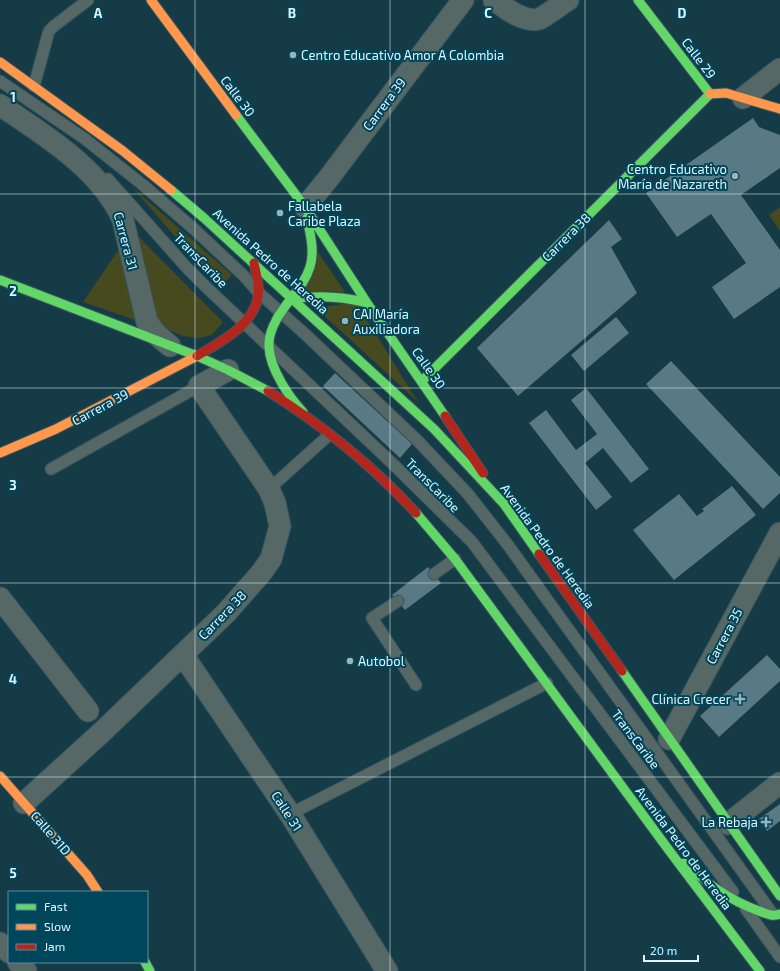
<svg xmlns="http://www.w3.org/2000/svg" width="780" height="971" viewBox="0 0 780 971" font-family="'Exo 2',sans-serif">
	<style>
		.green { fill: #474a1f }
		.building { fill: #597984 }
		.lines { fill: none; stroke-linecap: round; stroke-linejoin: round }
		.lane-casing { stroke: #3a565f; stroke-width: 13 }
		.street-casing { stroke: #3a565f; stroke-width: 23 }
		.fast-casing { stroke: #3a565f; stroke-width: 11 }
		.slow-casing { stroke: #3a565f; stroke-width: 11 }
		.jam-casing { stroke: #3a565f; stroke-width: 11 }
		.lane { stroke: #566865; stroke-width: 11 }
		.street { stroke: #566865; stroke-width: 21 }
		.fast { stroke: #63d668; stroke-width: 9 }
		.slow { stroke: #ff974d; stroke-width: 9 }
		.jam { stroke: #b3261e; stroke-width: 9 }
		.grid { fill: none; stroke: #dff5fe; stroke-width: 1; stroke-opacity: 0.55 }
		.poi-dot { fill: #98b4be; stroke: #00465b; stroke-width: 1.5 }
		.labels { text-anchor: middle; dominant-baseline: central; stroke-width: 4; stroke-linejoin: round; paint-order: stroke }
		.poi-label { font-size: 13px; fill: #dff5fe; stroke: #00465b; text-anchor: start }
		.street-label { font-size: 13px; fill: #dff5fe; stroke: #00465b }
		.grid-label { font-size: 13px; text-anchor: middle; font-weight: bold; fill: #dff5fe; stroke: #00465b; stroke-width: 4; stroke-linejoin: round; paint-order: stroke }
	</style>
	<rect width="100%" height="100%" fill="#153b46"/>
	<path class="green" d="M132 187 232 275 219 287Z
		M780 207V231L769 215Z
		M136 234 223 322 212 335 199 338 182 336 160 325 150 316Z
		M121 246 138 321 83 302Z
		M318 252 345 292 305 291Z
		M356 302 418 402 316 308Z"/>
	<path class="building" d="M753 118 759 127 780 135V168L741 195 780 250V287L734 319 712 287 746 263 711 214 677 237 646 193Z
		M609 220 622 239 611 247 637 293 518 396 477 348Z
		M616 317 629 333 584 371 571 355Z
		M671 361 780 477V493L763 509 646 384Z
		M335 373 412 444 400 458 323 386Z
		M586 388 649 469 631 483 603 448 585 463 612 497 596 510 529 423 546 410 576 450 597 434 571 400Z
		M732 486 756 515 674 580 633 530 679 494 697 516 704 511 702 509Z
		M428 567 441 583 405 610 392 595Z
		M767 655 780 669V681L719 737 700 716Z
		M780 804V821L767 831 759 819Z"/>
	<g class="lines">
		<defs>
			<path id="lane" d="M0 81 85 139 143 185 194 229 244 276 258 292 305 334 417 440 468 494 508 545 772 913
				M34 86 49 31 54 26 88 0
				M108 179 187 268 204 285 395 466 472 542 733 892
				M51 469 199 386
				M269 489 329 435
				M434 574 455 559
				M398 601 372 618 416 685
				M290 814 547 683
				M746 909 780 957"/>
			<path id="street" d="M494 0C505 8 524 23 539 19 546 16 561 4 568 0
				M743 98 780 69
				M0 105C44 135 101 169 123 220L147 322 156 334 170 346
				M305 207 328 179 463 0
				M0 598 88 711
				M183 655 290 814 387 971
				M669 739 780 533
				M24 803 102 732 226 613 262 572 271 559 280 526 275 503 269 489 199 386 228 370
				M728 824 780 783
				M0 943 9 952
				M18 962 26 971"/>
			<path id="fast" d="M638 0 710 94
				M236 115 305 207 367 303 445 416
				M171 190 204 218 434 429 504 504 539 554
				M0 280 197 356 228 370 268 391
				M292 299C318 295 341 296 367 303
				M422 381 710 94
				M303 412C289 397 270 369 269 347 268 334 276 318 284 308 294 294 305 283 310 267 315 250 310 234 307 218
				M416 513 455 559 668 849 760 971
				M622 671 780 896
				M684 863C709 884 728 900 759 911 767 914 772 917 780 914
				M145 962 150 971"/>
			<path id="slow" d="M151 0 236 115
				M0 62 123 151 171 190
				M710 94 726 93 780 109
				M0 453 56 429 197 356
				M0 776 87 875 98 892"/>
			<path id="jam" d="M197 356C220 342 252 327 258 297 260 285 256 274 254 263
				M268 391C322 425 373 466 416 513
				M445 416 483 473
				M539 554 622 671"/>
		</defs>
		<use href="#lane" class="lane-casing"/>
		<use href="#street" class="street-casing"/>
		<use href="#fast" class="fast-casing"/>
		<use href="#slow" class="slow-casing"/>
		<use href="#jam" class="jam-casing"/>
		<use href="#lane" class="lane"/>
		<use href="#street" class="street"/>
		<use href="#fast" class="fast"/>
		<use href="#slow" class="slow"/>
		<use href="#jam" class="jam"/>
	</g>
	<path class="grid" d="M195 0V971M390 0V971M585 0V971M0 194H780M0 388H780M0 583H780M0 777H780"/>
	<g class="poi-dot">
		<circle cx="293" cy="55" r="4"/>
		<circle cx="735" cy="176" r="4"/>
		<circle cx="280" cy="213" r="4"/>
		<circle cx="345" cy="321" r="4"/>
		<circle cx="350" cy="661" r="4"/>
		<path d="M738 693h4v4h4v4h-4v4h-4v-4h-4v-4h4z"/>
		<path d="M764 816h4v4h4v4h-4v4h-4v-4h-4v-4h4z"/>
	</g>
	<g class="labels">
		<g class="poi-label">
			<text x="301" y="55">Centro Educativo Amor A Colombia</text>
			<text x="727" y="169" text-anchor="end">Centro Educativo<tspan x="727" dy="15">María de Nazareth</tspan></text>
			<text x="288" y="206">Fallabela<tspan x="288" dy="15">Caribe Plaza</tspan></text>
			<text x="353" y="314">CAI María<tspan x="353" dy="15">Auxiliadora</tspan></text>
			<text x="358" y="661">Autobol</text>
			<text x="731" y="699" text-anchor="end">Clínica Crecer</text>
			<text x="758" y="822" text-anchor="end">La Rebaja</text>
		</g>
		<g class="street-label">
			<text transform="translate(699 58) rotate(53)">Calle 29</text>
			<text transform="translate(238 96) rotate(53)">Calle 30</text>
			<text transform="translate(384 104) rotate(-53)">Carrera 39</text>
			<text transform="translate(566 237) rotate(-45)">Carrera 38</text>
			<text transform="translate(126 241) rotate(75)">Carrera 31</text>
			<text transform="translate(201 260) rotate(46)">TransCaribe</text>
			<text transform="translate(271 261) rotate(42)">Avenida Pedro de Heredia</text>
			<text transform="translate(429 368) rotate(55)">Calle 30</text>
			<text transform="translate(100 407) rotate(-28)">Carrera 39</text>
			<text transform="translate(433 485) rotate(45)">TransCaribe</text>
			<text transform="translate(548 546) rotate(54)">Avenida Pedro de Heredia</text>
			<text transform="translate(222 615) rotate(-46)">Carrera 38</text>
			<text transform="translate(724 636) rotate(-62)">Carrera 35</text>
			<text transform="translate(636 739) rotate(53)">TransCaribe</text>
			<text transform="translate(287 811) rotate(57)">Calle 31</text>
			<text transform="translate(51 833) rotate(49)">Calle 31D</text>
			<text transform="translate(684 848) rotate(53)">Avenida Pedro de Heredia</text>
		</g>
	</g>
	<g class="grid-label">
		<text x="98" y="18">A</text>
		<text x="292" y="18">B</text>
		<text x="488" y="18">C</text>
		<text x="682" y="18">D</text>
		<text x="13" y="102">1</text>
		<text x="13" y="296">2</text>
		<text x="13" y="490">3</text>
		<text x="13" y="684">4</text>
		<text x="13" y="878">5</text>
	</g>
	<rect x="8" y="891" width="140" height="72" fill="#00465b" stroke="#598c9c"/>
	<rect x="16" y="904" width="20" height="6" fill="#63d668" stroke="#598c9c"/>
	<text x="44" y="911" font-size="12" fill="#dff5fe">Fast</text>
	<rect x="16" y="924" width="20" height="6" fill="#ff974d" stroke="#598c9c"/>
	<text x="44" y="931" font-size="12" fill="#dff5fe">Slow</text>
	<rect x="16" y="944" width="20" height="6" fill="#b3261e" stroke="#598c9c"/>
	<text x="44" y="951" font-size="12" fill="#dff5fe">Jam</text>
	<path d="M644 955v6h54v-6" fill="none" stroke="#dff5fe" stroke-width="2"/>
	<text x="650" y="955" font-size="12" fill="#dff5fe" stroke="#00465b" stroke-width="3" paint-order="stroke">20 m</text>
</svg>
